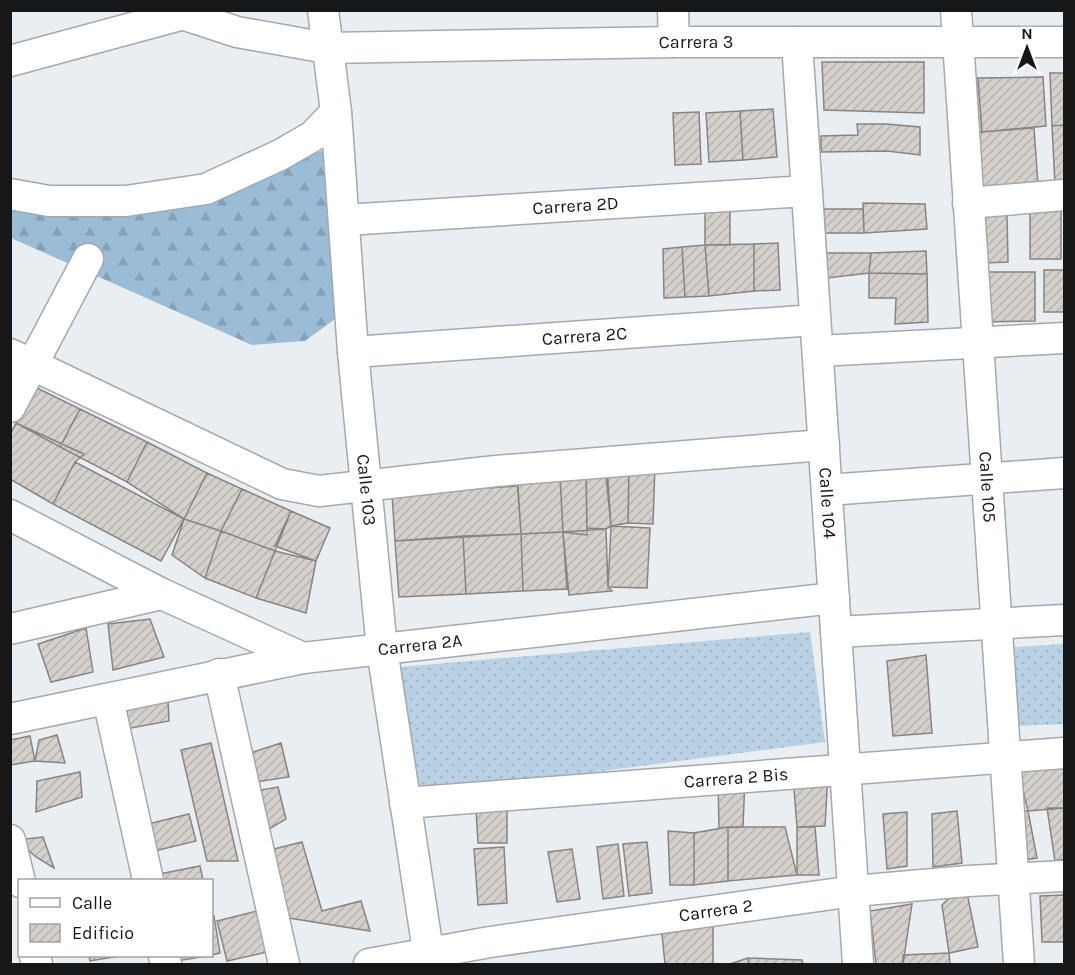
<svg xmlns="http://www.w3.org/2000/svg" width="1075" height="975" viewBox="0 0 1075 975" font-family="Karla,sans-serif">
	<style>
		.grass { fill: url(#grass-dots) }
		.forest { fill: url(#forest-firs) }
		.building { fill: url(#building-hatch); stroke: #888480; stroke-width: 1.5 }
		.lines { fill: none; stroke-linecap: round; stroke-linejoin: round }
		.street-casing { stroke: #a4a9ad; stroke-width: 33 }
		.street { stroke: #fff; stroke-width: 30 }
		.labels { text-anchor: middle; dominant-baseline: central; stroke-width: 5; stroke-linejoin: round; paint-order: stroke }
		.street-label { font-size: 18px; fill: #151718; stroke: #fff }
	</style>
	<defs>
		<pattern id="grass-dots" width="8" height="8" patternUnits="userSpaceOnUse" patternTransform="scale(1.5)"><rect width="8" height="8" fill="#b9d1e4"/><path d="M2 2h.1M6 6h.1" fill="none" stroke="#9eb3c3" stroke-width="1.8" stroke-linecap="round"/></pattern>
		<pattern id="forest-firs" width="22" height="20" patternUnits="userSpaceOnUse" patternTransform="scale(1.5)"><rect width="22" height="20" fill="#9abcd6"/><path d="M5 1l3.5 6h-7zM16 11l3.5 6h-7z" fill="#84a1b7"/></pattern>
		<pattern id="building-hatch" width="6" height="6" patternUnits="userSpaceOnUse" patternTransform="scale(1.5)"><rect width="6" height="6" fill="#d5d0cc"/><path d="M-1 1l2-2M0 6l6-6M5 7l2-2" fill="none" stroke="#b6b2ae"/></pattern>
	</defs>
	<rect width="100%" height="100%" fill="#e9eef2"/>
	<path class="grass" d="M810 632 825 742 410 796 400 667Z
		M1064 644V724L1017 726 1015 647Z"/>
	<path class="forest" d="M337 146 346 311 305 341 252 345 11 238V182L82 198 244 176Z"/>
	<path class="building" d="M822 62H924V113L824 110Z
		M1050 73H1064V125L1052 126Z
		M1043 77 1046 126 982 132 978 78Z
		M962 78H978L982 132 966 133Z
		M773 109 777 157 743 160 740 111Z
		M740 111 743 160 709 162 706 113Z
		M699 112 701 164 675 165 673 113Z
		M857 124H886L920 127V155L887 151 821 152V136L858 135Z
		M1064 125V184L1055 185 1052 126Z
		M1034 128 1038 185 969 190 966 133Z
		M863 203 925 204 927 229 864 233Z
		M705 206H730V245H705Z
		M824 209H863L864 233H825Z
		M1030 209H1061V259H1030Z
		M1007 213 1008 262 984 263 983 214Z
		M778 243 780 290 754 291V244Z
		M754 244V291L709 296 705 245Z
		M705 245 709 296 685 297 682 247Z
		M682 247 685 297 664 298 663 249Z
		M926 251 927 274 869 273 871 253Z
		M826 253H871L869 273 827 278Z
		M1044 270H1064V312H1044Z
		M978 272H1035V321L979 322Z
		M869 273 927 274 928 322 895 324 896 298H869Z
		M35 387 80 409 60 447 16 423Z
		M80 409 147 442 127 482 60 447Z
		M16 423 84 454 75 462 53 504 10 479V435Z
		M147 442 207 473 184 519 127 482Z
		M75 462 184 519 161 561 53 504Z
		M629 463 655 464 653 524 628 523Z
		M605 466 611 526 606 529 587 528 586 467Z
		M607 468H629L628 523 611 526Z
		M207 473 242 489 221 531 184 519Z
		M586 474 587 535 563 532 560 476Z
		M560 476 563 532 521 534 517 478Z
		M518 486 521 534 395 541 392 494Z
		M242 489 291 511 275 551 221 531Z
		M291 511 330 528 316 561 275 546Z
		M184 519 221 531 205 578 172 555Z
		M611 526 650 528 647 588 608 587Z
		M606 529 608 587 612 591 569 595 563 532Z
		M221 531 275 551 256 598 205 578Z
		M563 532 567 589 523 591 521 534Z
		M521 534 523 591 466 594 463 536Z
		M463 536 466 594 399 597 395 541Z
		M275 551 316 561 306 613 256 598Z
		M150 619 164 657 113 670 108 624Z
		M86 628 93 672 51 682 38 644Z
		M926 655 932 733 893 736 887 661Z
		M168 700 169 721 126 729 115 706Z
		M57 735 65 763 35 761 39 740Z
		M30 736 35 761 10 765V740Z
		M211 743 238 861H207L181 750Z
		M281 743 289 777 249 783 244 755Z
		M1064 755V808L1028 811 1015 758Z
		M80 772 82 797 36 812 37 781Z
		M828 773 825 826 797 827 793 776Z
		M745 777 743 827 719 828 718 779Z
		M278 787 286 819 259 835 250 792Z
		M507 807V843H478L476 809Z
		M1047 808H1064V859L1055 861Z
		M957 811 962 863 933 867 932 814Z
		M1005 811H1028L1037 858 1010 862Z
		M907 812V866L887 869 883 814Z
		M189 814 196 841 150 852 144 825Z
		M728 827V881L694 885V833Z
		M728 827H785L797 875 728 881Z
		M797 827H815L819 875H797Z
		M668 831 694 833V885H670Z
		M43 837 54 868 36 857 17 840Z
		M302 842 322 911 361 901 370 931 289 918 270 850Z
		M647 842 652 893 629 896 623 844Z
		M618 844 624 896 603 899 597 847Z
		M504 847 507 903 478 905 474 849Z
		M572 849 580 899 557 902 548 852Z
		M200 866 203 880H155L154 875Z
		M965 883 978 947 949 953 942 905Z
		M1064 895V942H1042L1040 896Z
		M912 904 903 964H876L870 911Z
		M257 911 267 952 227 961 217 921Z
		M214 916 220 953 212 955V917Z
		M713 926V964H665L662 934Z
		M949 953 950 964H903V955Z
		M89 956H120L90 961Z
		M170 956H207L171 962Z
		M748 958 802 960 803 964H749Z
		M748 958 749 964H730Z"/>
	<g class="lines">
		<defs>
			<g id="street">
				<path id="s1" d="M170 10 237 32 327 48 674 42H1064"/>
				<path id="s2" d="M323 10 336 112 353 352 382 649 430 964"/>
				<path d="M673 10 674 42"/>
				<path id="s3" d="M956 10 1019 964"/>
				<path id="s4" d="M797 42 858 964"/>
				<path d="M10 61 180 15"/>
				<path d="M10 194 49 201H126L206 189 280 155 313 136 336 112"/>
				<path d="M968 203 1064 195"/>
				<path id="s5" d="M345 220 807 191"/>
				<path d="M818 351 1064 338"/>
				<path id="s6" d="M353 352 815 320"/>
				<path d="M10 354 282 484 319 491 496 471 824 445"/>
				<path d="M10 407 88 259"/>
				<path d="M827 490 1064 473"/>
				<path d="M10 515 162 594 303 658"/>
				<path d="M10 629 162 594"/>
				<path d="M836 632 1064 620"/>
				<path d="M219 674 284 964"/>
				<path d="M108 699 148 880"/>
				<path id="s7" d="M10 719 303 658 834 598"/>
				<path id="s8" d="M405 803 1064 753"/>
				<path d="M10 840 20 882"/>
				<path d="M35 956 37 964"/>
				<path d="M164 956 166 964"/>
				<path id="s9" d="M369 964 490 942 854 891 968 881 1064 876"/>
			</g>
		</defs>
		<use href="#street" class="street-casing"/>
		<use href="#street" class="street"/>
	</g>
	<g class="labels">
		<g class="street-label">
			<text stroke="none"><textPath href="#s1" startOffset="531">Carrera 3</textPath></text>
			<text stroke="none"><textPath href="#s5" startOffset="231">Carrera 2D</textPath></text>
			<text stroke="none"><textPath href="#s6" startOffset="232">Carrera 2C</textPath></text>
			<text stroke="none"><textPath href="#s3" startOffset="478">Calle 105</textPath></text>
			<text stroke="none"><textPath href="#s2" startOffset="482">Calle 103</textPath></text>
			<text stroke="none"><textPath href="#s4" startOffset="462">Calle 104</textPath></text>
			<text stroke="none"><textPath href="#s7" startOffset="417">Carrera 2A</textPath></text>
			<text stroke="none"><textPath href="#s8" startOffset="332">Carrera 2 Bis</textPath></text>
			<text stroke="none"><textPath href="#s9" startOffset="351">Carrera 2</textPath></text>
		</g>
	</g>
	<rect width="1075" height="975" fill="none" stroke="#151718" stroke-width="24"/>
	<rect x="18" y="879" width="195" height="78" fill="#ffffff" stroke="#a1a2a3" stroke-width="1.5"/>
	<rect x="30" y="898" width="30" height="9" fill="#ffffff" stroke="#a1a2a3" stroke-width="1.5"/>
	<text x="72" y="909" font-size="18" fill="#151718">Calle</text>
	<rect x="30" y="924" width="30" height="18" fill="url(#building-hatch)" stroke="#a1a2a3" stroke-width="1.5"/>
	<text x="72" y="939" font-size="18" fill="#151718">Edificio</text>
	<g transform="translate(1027 48)" stroke="#ffffff" stroke-width="4.5" paint-order="stroke">
	<path d="M0-4.5L10 22L0 15L-10 22Z" fill="#151718"/>
	<text y="-9" font-size="16" font-weight="bold" text-anchor="middle" fill="#151718">N</text>
	</g>
</svg>
